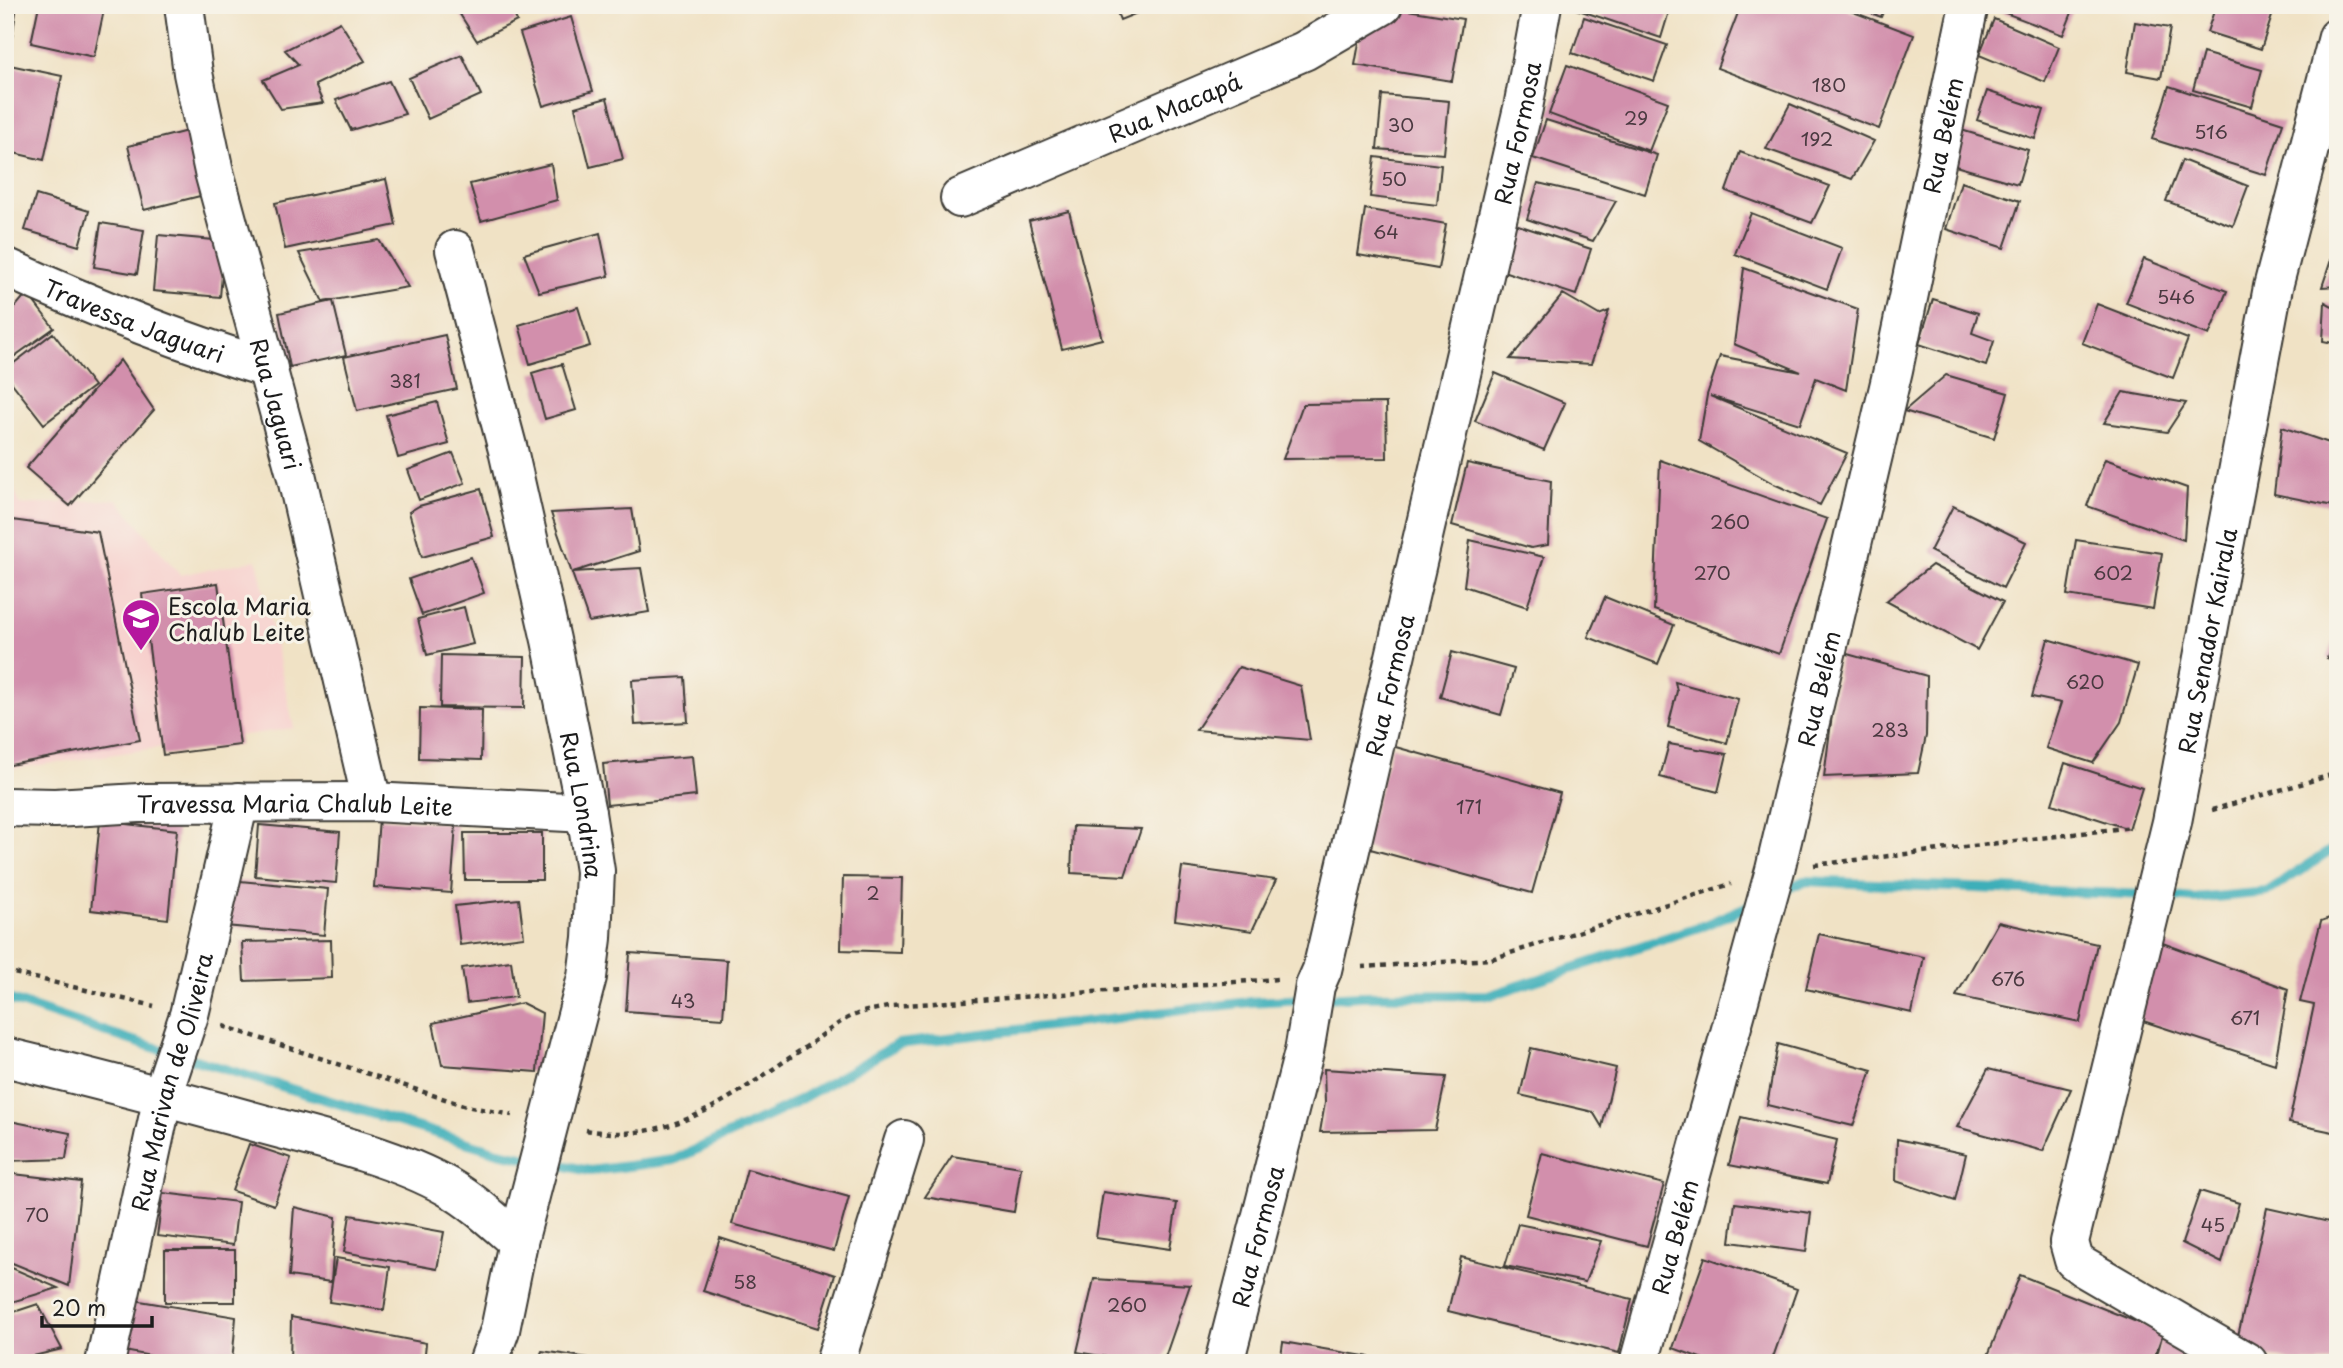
<svg xmlns="http://www.w3.org/2000/svg" width="2343" height="1368" viewBox="0 0 2343 1368" font-family="'Playpen Sans',sans-serif">
	<style>
		.built { fill: #f7d0cd }
		.lines { fill: none; stroke-linecap: round; stroke-linejoin: round }
		.stream { stroke: #3eafb9; stroke-width: 10 }
		.building { fill: #d28fac }
		.minor-casing { stroke: #3c3a35; stroke-width: 42 }
		.path { stroke: #3c3a35; stroke-width: 4.5; stroke-dasharray: 5 5; stroke-linecap: butt }
		.minor { stroke: #fff; stroke-width: 38 }
		.labels { text-anchor: middle; dominant-baseline: central; stroke-width: 6; stroke-linejoin: round; paint-order: stroke }
		.number-label { font-size: 19px; fill: #4a3940 }
		.street-label { font-size: 23px; fill: #1c1c1c; stroke: #f7f3e8 }
		.poi-label { font-size: 23px; fill: #1c1c1c; stroke: #f7f3e8; text-anchor: start }
	</style>
	<rect width="100%" height="100%" fill="#f7f3e8"/>
	<filter id="ink" filterUnits="userSpaceOnUse"><feTurbulence type="fractalNoise" baseFrequency=".0143" numOctaves="2"/><feDisplacementMap in="SourceGraphic" scale="14" xChannelSelector="R" yChannelSelector="G"/><feConvolveMatrix kernelMatrix="1 2 1 2 8 2 1 2 1" color-interpolation-filters="sRGB"/></filter>
	<filter id="wash" filterUnits="userSpaceOnUse"><feTurbulence type="fractalNoise" baseFrequency=".00686" numOctaves="4" result="noise"/><feDisplacementMap in="SourceGraphic" scale="28" xChannelSelector="R" yChannelSelector="G"/><feGaussianBlur stdDeviation="1.57" result="paint"/><feColorMatrix in="noise" values="0 0 0 0 0 0 0 0 0 0 0 0 0 0 0 0 0 1.4 0 .05"/><feComposite in="paint" operator="in"/></filter>
	<g filter="url(#wash)">
		<rect width="100%" height="100%" fill="#f0e2c5"/>
		<path class="built" d="M5 461 20 505 117 499 180 575 257 560 294 728 5 770Z"/>
		<g class="lines">
			<path class="stream" d="M1780 892 1804 881 2146 895
				M2162 896 2194 899 2267 892 2338 846
				M5 998 133 1041 498 1152 590 1171 674 1160 783 1109 898 1044 1250 1002 1361 996 1491 995 1705 925 1755 903"/>
		</g>
		<g id="blocks">
			<path class="building" d="M5 5H17L12 38 5 37Z
				M39 5H105L94 57 31 43Z
				M454 5H510L517 21 477 41Z
				M1114 5H1157L1120 20Z
				M1564 5H1671L1661 38Z
				M1741 5H1835L1914 35 1879 129 1717 68Z
				M1850 5H1886L1881 17Z
				M2002 5H2075L2063 35 2000 11Z
				M2216 5H2268L2275 7 2261 49 2207 32Z
				M1395 8 1463 19 1452 81 1355 65 1361 32Z
				M571 17 593 91 543 106 520 33Z
				M1584 17 1667 45 1654 81 1572 53Z
				M1994 19 2059 47 2045 82 1979 55Z
				M340 22 365 61 315 85 323 103 281 109 263 80 299 65 285 50Z
				M2135 22 2170 28 2161 78 2127 72Z
				M2203 53 2262 70 2252 107 2193 90Z
				M462 55 481 95 428 119 409 78Z
				M5 64 62 76 44 160 5 151Z
				M1567 65 1668 102 1649 151 1549 114Z
				M389 81 405 114 351 130 336 100Z
				M2169 86 2283 123 2266 175 2152 139Z
				M1987 91 2044 110 2035 139 1977 120Z
				M1382 95 1449 101 1444 154 1377 149Z
				M607 98 623 159 590 167 575 107Z
				M1790 104 1874 141 1852 179 1766 149Z
				M1546 120 1657 155 1645 194 1533 158Z
				M199 128 216 192 144 210 128 146Z
				M1961 130 2028 150 2018 184 1952 165Z
				M1740 152 1830 186 1812 223 1726 191Z
				M1375 157 1441 165 1437 205 1370 197Z
				M2182 160 2248 186 2233 226 2166 201Z
				M551 164 557 200 481 221 470 184Z
				M386 179 396 225 285 249 275 203Z
				M1961 182 2020 201 2004 248 1946 229Z
				M1538 183 1616 201 1593 241 1527 219Z
				M36 195 89 211 79 246 25 230Z
				M1365 209 1446 224 1438 269 1358 255Z
				M1069 211 1102 339 1062 349 1029 221Z
				M1751 213 1842 248 1827 289 1735 254Z
				M101 223 144 230 137 274 94 267Z
				M1515 224 1591 249 1576 295 1500 270Z
				M600 233 609 276 539 292 524 254Z
				M158 235 225 241 220 297 153 291Z
				M379 240 408 287 323 302 299 253Z
				M2337 242 2338 286 2322 287Z
				M2144 259 2227 291 2209 335 2126 303Z
				M1744 268 1858 309 1846 390 1816 378 1800 424 1710 396 1847 453 1820 505 1774 484 1699 441 1707 395 1720 356 1801 372 1734 344Z
				M27 293 54 328 5 363V319Z
				M1563 294 1599 315 1609 311 1591 364 1510 359Z
				M1933 299 1978 313 1972 333 1994 341 1986 366 1919 344Z
				M333 301 346 355 290 367 279 313Z
				M2325 302 2338 309V344L2323 341Z
				M2097 304 2188 339 2173 378 2082 343Z
				M578 307 590 346 530 364 519 325Z
				M53 333 94 386 44 424 5 374V370Z
				M445 335 457 389 357 411 344 357Z
				M120 360 154 410 70 506 26 468Z
				M562 364 576 410 545 419 532 373Z
				M1495 373 1565 403 1544 450 1475 421Z
				M1946 375 2008 393 1994 438 1904 411Z
				M2123 392 2186 403 2167 432 2104 423Z
				M437 402 449 444 398 458 386 415Z
				M1386 403 1387 458 1283 459 1303 404Z
				M2282 427 2338 446V507L2274 494Z
				M453 453 465 483 419 500 408 470Z
				M2105 459 2187 488 2184 540 2087 506Z
				M1660 460 1827 519 1779 654 1654 610Z
				M1467 463 1551 481 1548 545 1531 548 1452 525Z
				M481 489 494 537 422 557 409 512 419 506Z
				M1953 506 2026 542 2003 588 1930 551Z
				M632 509 639 551 573 572 641 568 649 612 589 622 551 513Z
				M5 519 98 532 140 740 5 766Z
				M1470 540 1544 557 1527 607 1464 586Z
				M2076 540 2162 553 2153 609 2067 595Z
				M471 557 484 593 422 615 409 579Z
				M1932 565 2003 602 1977 650 1886 601Z
				M218 583 240 745 163 755 142 594Z
				M1605 597 1674 625 1658 664 1588 637Z
				M464 607 473 644 427 655 418 619Z
				M2338 632V661L2327 658Z
				M2048 639 2138 665 2121 722 2093 763 2046 748 2061 703 2032 697Z
				M1452 652 1514 669 1501 715 1440 697Z
				M1840 652 1927 676 1926 736 1918 773 1824 777Z
				M441 655 525 657 524 708 440 707Z
				M1239 667 1301 686 1310 740 1196 730Z
				M685 677 688 722 635 725 632 680Z
				M1675 682 1738 699 1727 743 1668 727 1677 691Z
				M420 708 482 710 481 760 419 758Z
				M1669 744 1727 754 1718 792 1660 777Z
				M1392 746 1560 793 1532 893 1363 847Z
				M692 756 696 796 607 805 603 764Z
				M2065 763 2142 788 2129 829 2052 804Z
				M379 818 456 824 451 893 374 887Z
				M100 821 177 830 168 919 91 910Z
				M259 825 340 832 336 883 255 876Z
				M1073 826 1141 829 1125 876 1071 873Z
				M464 833H542V880H465Z
				M1182 867 1276 880 1252 931 1175 920Z
				M843 877 902 878 900 952 841 950Z
				M229 880 328 889 324 935 225 926Z
				M519 899 524 937 460 945 455 906Z
				M2338 915V1133L2289 1123 2314 1005 2300 1002 2321 921Z
				M1998 922 2097 944 2080 1022 1956 996Z
				M1819 934 1924 957 1912 1013 1806 989Z
				M331 940 332 978 244 981 242 942Z
				M2157 941 2288 989 2275 1064 2140 1020Z
				M630 953 727 960 723 1018 626 1011Z
				M511 961 516 997 467 1003 462 968Z
				M522 1003 542 1013 537 1072 442 1065 433 1023Z
				M1778 1044 1872 1070 1853 1126 1767 1105Z
				M1531 1048 1616 1068 1602 1127 1593 1112 1520 1095Z
				M1324 1069 1446 1077 1435 1130 1320 1132 1325 1103Z
				M1988 1069 2071 1089 2043 1151 1957 1127Z
				M1741 1117 1837 1140 1827 1184 1729 1165Z
				M5 1120 70 1133 66 1159 5 1161Z
				M1897 1139 1966 1154 1955 1201 1896 1181Z
				M249 1144 291 1158 274 1205 232 1191Z
				M1542 1153 1664 1184 1647 1246 1526 1215Z
				M952 1156 1021 1167 1014 1212 925 1197Z
				M747 1169 849 1197 834 1251 732 1224Z
				M5 1173 81 1182 69 1286 5 1260Z
				M2200 1191 2239 1203 2222 1263 2182 1243Z
				M1103 1192 1177 1203 1170 1249 1096 1238Z
				M163 1193 238 1202 233 1245 157 1236Z
				M1735 1203 1811 1213 1806 1252 1730 1242Z
				M294 1207 336 1217 331 1282 289 1276Z
				M2267 1208 2338 1224V1363H2298L2235 1349Z
				M350 1215 444 1232 437 1269 344 1252Z
				M1518 1224 1601 1241 1585 1282 1505 1266Z
				M720 1238 835 1275 818 1328 703 1291Z
				M165 1250H235V1302H165Z
				M1461 1257 1632 1299 1619 1353 1448 1311Z
				M1705 1257 1797 1289 1771 1363H1714L1673 1348Z
				M336 1258 390 1267 384 1310 329 1302Z
				M5 1265 58 1288 5 1304Z
				M2020 1275 2164 1333 2198 1350 2194 1363H2155L2162 1336 2152 1363H1985Z
				M1094 1279 1190 1285 1163 1363H1142L1077 1352Z
				M134 1300 236 1317 232 1363H189L124 1351Z
				M38 1304 62 1349 5 1363V1315Z
				M291 1317 426 1343 424 1363H290Z
				M1283 1342 1376 1358 1375 1363H1280Z
				M542 1351 610 1361V1363H537Z"/>
		</g>
	</g>
	<g filter="url(#ink)">
		<use href="#blocks" fill-opacity="0" stroke="#3c3a35" stroke-width="2"/>
		<g class="lines">
			<defs>
				<g id="minor">
					<path id="s1" d="M184 5 193 73 214 172 296 474 372 802"/>
					<path id="s2" d="M960 198 1304 51 1383 5"/>
					<path id="s3" d="M455 250 508 450 551 640 586 813 595 871 592 938 587 977 518 1242 500 1330 488 1363"/>
					<path id="s4" d="M5 267C91 306 177 341 268 368"/>
					<path id="s5" d="M5 807 55 808 139 803 372 802 586 813"/>
					<path d="M5 1057C96 1079 187 1103 277 1128 331 1142 399 1159 448 1187 474 1202 495 1222 518 1242"/>
					<path id="s6" d="M105 1363 165 1087 189 1015 239 802"/>
					<path d="M835 1363 904 1140"/>
					<path id="s7" d="M1224 1363 1304 1052 1315 986 1322 970 1523 108 1542 5"/>
					<path id="s8" d="M1639 1363 1775 870 1893 370 1969 5"/>
					<path id="s9" d="M2248 1363 2083 1267 2074 1260 2069 1242 2172 822 2273 287 2338 37"/>
				</g>
			</defs>
			<use href="#minor" class="minor-casing"/>
			<path class="path" d="M2212 810 2338 773
				M1814 865 2132 827
				M1362 967 1491 959 1731 884
				M5 971 154 1006
				M223 1026 466 1106 512 1115
				M586 1130C676 1147 740 1090 810 1044 824 1034 839 1021 855 1015 866 1010 880 1009 892 1006L1278 979"/>
			<use href="#minor" class="minor"/>
		</g>
	</g>
	<defs>
		<symbol id="school-pin" viewBox="-11 -11 22 30"><path d="M0 17L-7.5 6A9.5 9.5 0 1 1 7.5 6Z" fill="#b5179e" stroke="#f7f3e8"/><path d="M0-5L7-2L0 1L-7-2ZM-4 1L0 2.5L4 1V4Q0 6-4 4Z" fill="#fff"/></symbol>
	</defs>
	<g fill-rule="evenodd">
		<use href="#school-pin" x="119" y="596" width="44" height="60"/>
	</g>
	<g class="labels">
		<g class="number-label">
			<text x="1829" y="84">180</text>
			<text x="1636" y="117">29</text>
			<text x="1401" y="124">30</text>
			<text x="2211" y="131">516</text>
			<text x="1817" y="138">192</text>
			<text x="1394" y="178">50</text>
			<text x="1386" y="231">64</text>
			<text x="2176" y="296">546</text>
			<text x="405" y="380">381</text>
			<text x="1730" y="521">260</text>
			<text x="1712" y="572">270</text>
			<text x="2113" y="572">602</text>
			<text x="2085" y="681">620</text>
			<text x="1890" y="729">283</text>
			<text x="1469" y="806">171</text>
			<text x="873" y="892">2</text>
			<text x="2008" y="978">676</text>
			<text x="683" y="1000">43</text>
			<text x="2245" y="1017">671</text>
			<text x="37" y="1214">70</text>
			<text x="2213" y="1224">45</text>
			<text x="745" y="1281">58</text>
			<text x="1127" y="1304">260</text>
		</g>
		<g class="street-label">
			<text stroke="none"><textPath href="#s2" startOffset="233">Rua Macapá</textPath></text>
			<text stroke="none"><textPath href="#s7" startOffset="1265">Rua Formosa</textPath></text>
			<text stroke="none"><textPath href="#s8" startOffset="1265">Rua Belém</textPath></text>
			<text stroke="none"><textPath href="#s4" startOffset="140">Travessa Jaguari</textPath></text>
			<text stroke="none"><textPath href="#s1" startOffset="410">Rua Jaguari</textPath></text>
			<text stroke="none"><textPath href="#s9" startOffset="838">Rua Senador Kairala</textPath></text>
			<text stroke="none"><textPath href="#s7" startOffset="698">Rua Formosa</textPath></text>
			<text stroke="none"><textPath href="#s8" startOffset="698">Rua Belém</textPath></text>
			<text stroke="none"><textPath href="#s5" startOffset="290">Travessa Maria Chalub Leite</textPath></text>
			<text stroke="none"><textPath href="#s3" startOffset="570">Rua Londrina</textPath></text>
			<text stroke="none"><textPath href="#s6" startOffset="289">Rua Marivan de Oliveira</textPath></text>
			<text stroke="none"><textPath href="#s7" startOffset="131">Rua Formosa</textPath></text>
			<text stroke="none"><textPath href="#s8" startOffset="131">Rua Belém</textPath></text>
		</g>
		<g class="poi-label">
			<text x="168" y="605">Escola Maria<tspan x="168" dy="26">Chalub Leite</tspan></text>
		</g>
	</g>
	<rect width="2343" height="1368" fill="none" stroke="#f7f3e8" stroke-width="28"/>
	<path d="M42 1316v10h110v-10" fill="none" stroke="#1c1c1c" stroke-width="3.5"/>
	<text x="52" y="1316" font-size="21" fill="#1c1c1c" stroke="#f7f3e8" stroke-width="5" paint-order="stroke">20 m</text>
</svg>
